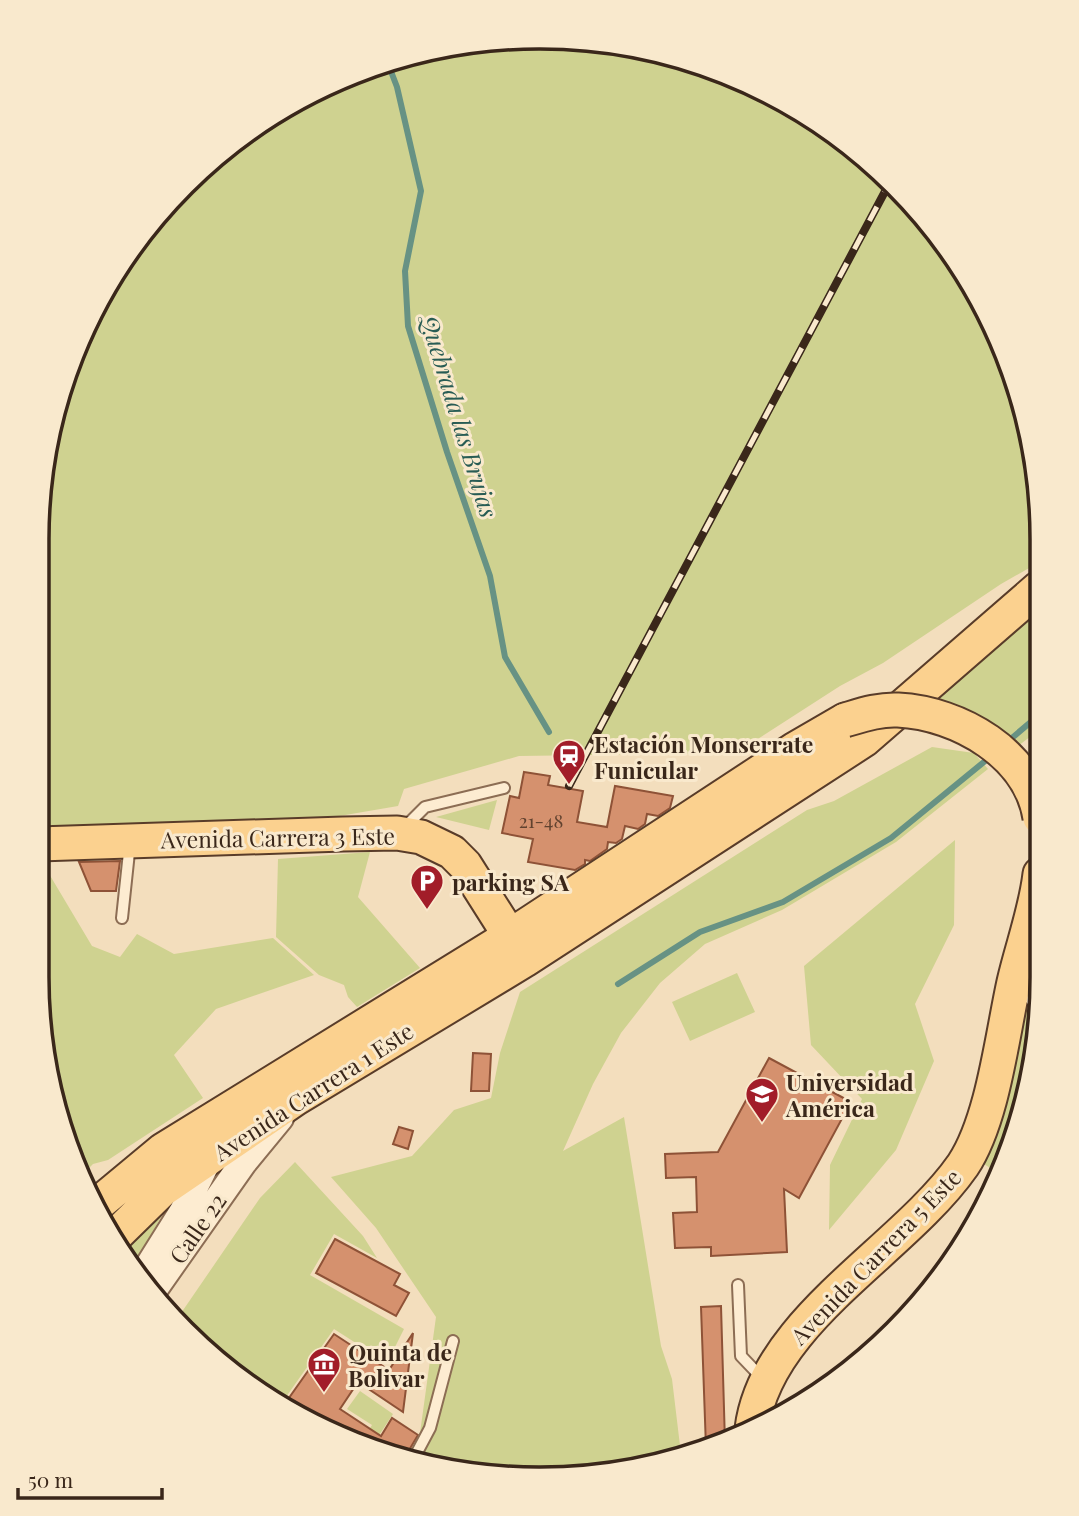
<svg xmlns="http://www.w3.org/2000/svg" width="1079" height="1516" viewBox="0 0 1079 1516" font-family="'Playfair Display',serif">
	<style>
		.green { fill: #cfd290 }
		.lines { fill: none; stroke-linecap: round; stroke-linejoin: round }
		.stream { stroke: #679284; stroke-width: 6 }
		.building { fill: #d5916e; stroke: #8e5237; stroke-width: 2 }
		.service-casing { stroke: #8c6d54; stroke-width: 14 }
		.tertiary-casing { stroke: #8c6d54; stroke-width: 30 }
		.primary-casing { stroke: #593c29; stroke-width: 37 }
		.service { stroke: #fdecd1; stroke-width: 10 }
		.tertiary { stroke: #fdecd1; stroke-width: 26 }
		.primary { stroke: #fbd18f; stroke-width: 33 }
		.rail-casing { stroke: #3a271a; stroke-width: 8 }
		.rail { stroke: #f9e9cd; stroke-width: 5; stroke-dasharray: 16; stroke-linecap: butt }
		.primary-bridge-casing { stroke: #593c29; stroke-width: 37; stroke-linecap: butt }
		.primary-bridge { stroke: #fbd18f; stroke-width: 33 }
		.labels { text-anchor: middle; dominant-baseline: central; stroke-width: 6; stroke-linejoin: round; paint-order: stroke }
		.number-label { font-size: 19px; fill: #61422f }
		.poi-label { font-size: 23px; font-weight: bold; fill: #3a271a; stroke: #f9e9cd; text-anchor: start }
		.street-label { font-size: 23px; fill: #3a271a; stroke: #f9e9cd }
		.water-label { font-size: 24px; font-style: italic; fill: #285c54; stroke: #f9e9cd }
		.rim { fill: none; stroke: #3a271a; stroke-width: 3.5 }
	</style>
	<rect width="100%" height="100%" fill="#f3debd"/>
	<path class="green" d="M573 38 670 54 762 89 846 141 918 208 1004 347 1038 473V563L1001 584 883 663 840 686 736 753 519 756 404 789 398 806 316 820 175 823 39 830 47 441 104 288 208 161 288 104 378 63 474 41Z
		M1039 608V730L1014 749 928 702Z
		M932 747 974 753 988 769 896 842 782 910 705 944 660 983 621 1033 593 1084 563 1151 624 1117 661 1346 672 1379 681 1454 605 1475 442 1470 407 1458 420 1433 436 1317 376 1228 331 1177 412 1156 454 1110 491 1098 500 1053 520 992 807 810 834 801Z
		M497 800 489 830 436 817Z
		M955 840 954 925 915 1004 934 1061 896 1150 829 1230 830 1165 862 1099 811 1045 804 966Z
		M370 852 358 897 420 968 357 1007 348 997 344 985 319 975 276 937 278 859Z
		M39 857 92 946 120 957 137 934 174 954 273 938 314 975 216 1009 174 1055 203 1098 108 1160 93 1164 84 1173 54 1107 37 976Z
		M1041 930V1009L1025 1107 1000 1174 979 1161Z
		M737 973 755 1012 690 1041 672 1002Z
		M295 1162 363 1236 377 1258 334 1234 310 1275 404 1329 387 1363 334 1329 281 1404 208 1355 177 1319 260 1198Z
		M173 1196 132 1268 122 1256Z
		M360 1391 393 1414 372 1446 361 1442 372 1425 347 1409Z"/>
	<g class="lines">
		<path class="stream" d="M387 61 397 87 421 191 405 271 408 326 447 452 490 576 505 657 549 732
			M1006 743 1039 715
			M618 984 700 932 783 902 891 838 990 757"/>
	</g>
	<path class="building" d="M524 772 550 776 548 785 583 791 577 822 607 827 615 786 673 796 670 808 658 816 647 814 645 824 638 829 625 826 622 839 616 843 608 842 607 849 590 861 585 860V864L575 870 528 862 533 839 502 833 510 796 519 798Z
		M120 861 116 891H91L79 862Z
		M473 1053 491 1054 489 1091H471Z
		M769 1058 851 1102 799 1198 784 1189 787 1252 711 1256V1247L675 1248 673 1213 697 1212 696 1177 666 1178 665 1154 718 1152Z
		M399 1127 413 1131 408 1149 393 1144Z
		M335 1239 400 1274 394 1285 409 1293 396 1316 316 1273Z
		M721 1306 725 1443 706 1448 701 1307Z
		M413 1333 403 1412 358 1382 340 1409 381 1436 392 1418 418 1435 405 1457 318 1428 284 1405 334 1334 389 1370Z"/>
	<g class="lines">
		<defs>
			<path id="service" d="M405 827 425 807 504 788
				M122 918 130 843
				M1019 985 1036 1006 1040 1017
				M738 1285 741 1356 763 1379
				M413 1460 430 1428 453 1341"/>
			<path id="tertiary" d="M141 1278 183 1211 209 1158
				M153 1291 243 1163 280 1118"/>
			<path id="primary" d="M39 844 343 834 397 833 421 837 452 852 465 865 522 955
				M98 1204 163 1150 510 936 795 749 845 720
				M113 1238 162 1190 295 1099 525 960 864 740 1039 588
				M752 1429C765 1321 903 1251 963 1165 993 1120 1002 1036 1014 982 1022 947 1036 910 1040 874"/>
		</defs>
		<use href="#service" class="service-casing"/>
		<use href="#tertiary" class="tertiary-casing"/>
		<use href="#primary" class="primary-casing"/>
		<use href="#service" class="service"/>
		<use href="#tertiary" class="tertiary"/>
		<use href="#primary" class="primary"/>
		<defs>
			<path id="rail" d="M569 786 890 182"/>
		</defs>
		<use href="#rail" class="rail-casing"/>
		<use href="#rail" class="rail"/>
		<defs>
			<path id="primary-bridge" d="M845 720C862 715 880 709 898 710 959 713 1030 754 1040 818"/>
		</defs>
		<use href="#primary-bridge" class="primary-bridge-casing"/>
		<use href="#primary-bridge" class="primary-bridge"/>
	</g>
	<defs>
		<symbol id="station-pin" viewBox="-11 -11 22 30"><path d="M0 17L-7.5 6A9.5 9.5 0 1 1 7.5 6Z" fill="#a21d29" stroke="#f9e9cd"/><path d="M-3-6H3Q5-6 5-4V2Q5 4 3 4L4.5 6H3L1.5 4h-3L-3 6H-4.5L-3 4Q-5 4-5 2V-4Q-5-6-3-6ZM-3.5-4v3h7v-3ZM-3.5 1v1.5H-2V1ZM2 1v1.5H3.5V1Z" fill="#fff"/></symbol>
		<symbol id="parking-pin" viewBox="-11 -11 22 30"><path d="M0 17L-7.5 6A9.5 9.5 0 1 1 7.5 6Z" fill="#a21d29" stroke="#f9e9cd"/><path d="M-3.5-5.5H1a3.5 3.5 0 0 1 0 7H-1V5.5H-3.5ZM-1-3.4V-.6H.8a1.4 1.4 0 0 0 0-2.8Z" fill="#fff"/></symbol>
		<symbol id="university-pin" viewBox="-11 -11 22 30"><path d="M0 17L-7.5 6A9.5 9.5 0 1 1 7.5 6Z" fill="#a21d29" stroke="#f9e9cd"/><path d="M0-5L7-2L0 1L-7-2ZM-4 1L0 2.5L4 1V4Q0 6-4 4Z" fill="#fff"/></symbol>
		<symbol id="museum-pin" viewBox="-11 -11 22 30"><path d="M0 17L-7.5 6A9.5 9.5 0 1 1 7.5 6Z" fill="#a21d29" stroke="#f9e9cd"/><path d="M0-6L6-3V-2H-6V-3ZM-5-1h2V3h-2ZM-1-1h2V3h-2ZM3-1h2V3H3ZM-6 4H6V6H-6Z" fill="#fff"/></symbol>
	</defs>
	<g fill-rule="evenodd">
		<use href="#station-pin" x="550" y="737" width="38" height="52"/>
		<use href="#parking-pin" x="408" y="862" width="38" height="52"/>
		<use href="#university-pin" x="743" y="1075" width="38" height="52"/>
		<use href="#museum-pin" x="305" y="1345" width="38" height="52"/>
	</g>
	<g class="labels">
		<g class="number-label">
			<text x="541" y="820">21-48</text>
		</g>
		<g class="poi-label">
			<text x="594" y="743">Estación Monserrate<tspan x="594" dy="26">Funicular</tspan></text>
			<text x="452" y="881">parking SA</text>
			<text x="786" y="1081">Universidad<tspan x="786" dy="26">América</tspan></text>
			<text x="348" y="1351">Quinta de<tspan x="348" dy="26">Bolivar</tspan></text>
		</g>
		<g class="street-label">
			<text transform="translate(278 837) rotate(-1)">Avenida Carrera 3 Este</text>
			<text transform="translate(313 1091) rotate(-33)">Avenida Carrera 1 Este</text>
			<text transform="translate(197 1228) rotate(-55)">Calle 22</text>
			<text transform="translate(875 1256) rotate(-46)">Avenida Carrera 5 Este</text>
		</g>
		<g class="water-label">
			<text transform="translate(460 416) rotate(73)">Quebrada las Brujas</text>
		</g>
	</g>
	<path d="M0 0H1079V1516H0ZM539 49H540A490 490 0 0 1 1030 539V977A490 490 0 0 1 540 1467H539A490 490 0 0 1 49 977V539A490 490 0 0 1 539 49Z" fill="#f9e9cd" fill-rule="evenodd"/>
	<path class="rim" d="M539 49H540A490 490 0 0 1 1030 539V977A490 490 0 0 1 540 1467H539A490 490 0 0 1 49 977V539A490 490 0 0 1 539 49Z"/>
	<path d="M18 1488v10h144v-10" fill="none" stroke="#3a271a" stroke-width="3.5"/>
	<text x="28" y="1488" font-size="21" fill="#3a271a" stroke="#f9e9cd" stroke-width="5" paint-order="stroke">50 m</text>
</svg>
